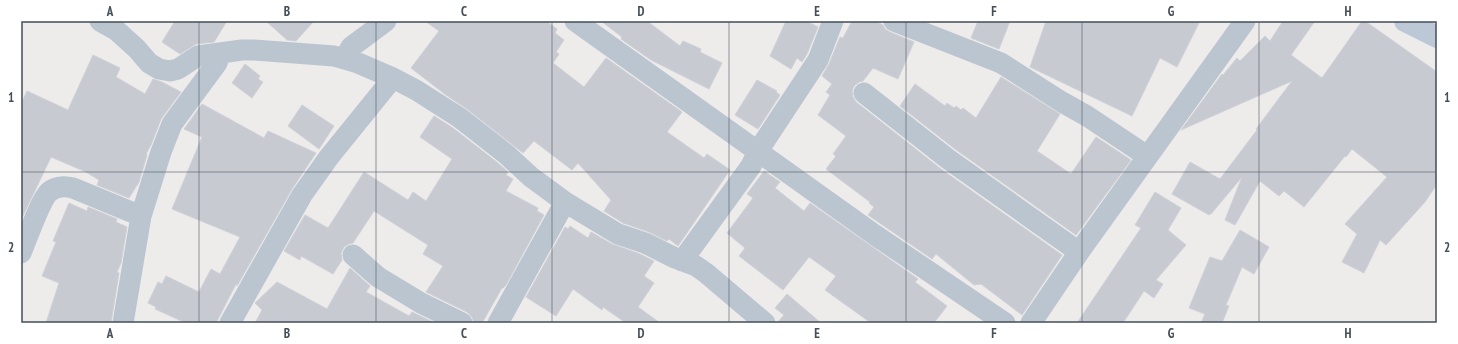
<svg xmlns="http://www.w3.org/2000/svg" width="1458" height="344" viewBox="0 0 1458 344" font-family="'PT Sans Narrow',sans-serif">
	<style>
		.building { fill: #c8cad1; stroke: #cfd1d8 }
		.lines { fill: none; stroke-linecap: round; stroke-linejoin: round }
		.minor { stroke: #bbc5cf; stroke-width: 21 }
		.secondary { stroke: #bdc8d6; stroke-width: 22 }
		.grid { fill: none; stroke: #434e59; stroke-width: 1; stroke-opacity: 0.55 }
		.neatline { fill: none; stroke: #434e59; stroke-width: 1.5 }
		.grid-label { font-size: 13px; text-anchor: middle; font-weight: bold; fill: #434e59 }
	</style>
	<rect width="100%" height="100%" fill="#eeebeb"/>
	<path class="building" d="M175 21H227L214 42 196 44 180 54 162 42Z
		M266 21H314L296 41 287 40Z
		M425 21H546L557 29 555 33 564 40 556 52 559 54 553 63 584 87 606 58 682 112 667 132 704 158 707 154 730 170 678 246 669 239 667 241 649 232 623 223 604 211 611 200 578 163 572 170 534 141 523 153 467 109 446 95 411 68 439 31Z
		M601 21H647L680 46 683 41 701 49 700 52 722 63 709 89 651 60 621 39 622 37Z
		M786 21H806L818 27 807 54 802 62 797 58 791 69 770 56Z
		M852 21H875L883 25 885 29 890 32 914 42 898 79 873 68 863 81 859 82 854 86 852 91 853 97 856 102 941 169 1062 255 1022 315 981 284 974 285 936 254 932 259 868 215 874 207 869 203 870 202 826 169 836 156 833 154 846 136 818 115 830 95 826 92 832 84 822 76 829 64 840 37 843 38Z
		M978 21H1010L999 49 971 38Z
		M1046 21H1200L1177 67 1160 58 1132 116 1030 67Z
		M1283 21H1315L1291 55 1322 78 1362 21H1365L1437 72V184L1425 202 1386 245 1380 240 1364 273 1342 262 1357 234 1345 224 1387 177 1352 149 1346 157 1345 156 1304 207 1284 191 1279 196 1260 181 1235 225 1225 220 1242 177 1211 214H1210L1209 215 1172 194 1190 162 1220 179 1257 130 1256 129 1292 81 1181 130 1222 74 1223 75 1237 58 1240 61 1265 36 1270 41Z
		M93 55 120 68 116 77 145 94 153 79 162 82 181 92 161 119 151 145 146 154 147 155 139 182 129 198 97 185 99 180 86 172 51 157 21 220V104L27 91 68 110Z
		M245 64 260 76 258 79 263 82 252 98 232 83Z
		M1001 77 1060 114 1037 151 1071 174 1096 137 1131 160 1076 235 955 149 900 106 915 84 945 106 947 103 954 108 956 106 961 110 963 108 976 118Z
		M757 80 777 91 776 92 780 95 758 129 735 115Z
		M202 104 264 138 268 131 316 153 292 189 237 286 236 284 216 323H186L155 309 156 307 148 303 158 282 162 284 166 276 199 292 211 269 220 274 240 237 172 209 202 137 184 129Z
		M302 105 334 126 319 149 288 126Z
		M434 116 453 128 498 163 508 172 506 175 513 179 506 191 538 208 537 211 544 215 506 285 503 288H502L482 323H474L472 317 467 312 426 292 443 266 423 254 428 245 374 211 353 243 349 244 344 247 341 253 342 260 333 274 301 256 300 260 284 251 305 215 328 228 364 172 408 200 413 192 426 201 452 159 420 137Z
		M764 171 780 182 775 188 804 211 810 203 918 279 915 282 947 306 934 323H871L825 290 836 276 809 257 783 290 739 256 745 248 727 233 753 198 747 194Z
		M1155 192 1181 208 1168 230 1186 245 1156 280 1163 284 1154 298 1144 291 1123 323H1077L1141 228 1135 225Z
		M69 203 87 211 88 207 117 219 116 222 127 227 121 263 117 272 119 273 111 323H46L59 283 42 276 56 242 53 241Z
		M570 226 588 238 591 232 612 244 640 254 654 261 644 276 654 283 638 307 660 323H626L603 307 602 310 573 289 556 316 526 297 565 227 568 229Z
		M1240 230 1269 247 1254 274 1242 267 1226 305 1229 306 1222 323H1201L1205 314 1189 308 1210 257 1222 261Z
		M350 268 370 286 366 292 409 316 412 312 435 323H255L262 310 255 303 277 282 327 309Z
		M787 294 821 323H777L784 315 775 308Z"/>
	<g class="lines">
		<path class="minor" d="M100 21 116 30 137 49 149 63 159 69 170 71 178 69 198 56 242 50H254L334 56 358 63 393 78 416 90 460 118 506 154 531 177 565 202 618 234 645 243 675 258 696 266 706 273 765 323
			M575 21 875 235 1005 323
			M894 21 1001 63 1062 102 1087 116 1147 156
			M344 59 351 47 386 21
			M864 93 948 159 1079 252
			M21 253C26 241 41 199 49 192 56 186 65 186 73 188L141 216
			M353 255 378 277 421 303 462 323
			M682 261 751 166 758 151 818 60 833 21
			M123 323 141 216 161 152 172 124 217 63 220 54
			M230 323 302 195 329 157 393 78
			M498 323 565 202
			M1031 323 1079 252 1245 21"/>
		<path class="secondary" d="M1405 21 1437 37"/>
	</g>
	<path class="grid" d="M199 21V323M376 21V323M552 21V323M729 21V323M906 21V323M1082 21V323M1259 21V323M21 172H1437"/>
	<rect width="1458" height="344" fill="none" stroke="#ffffff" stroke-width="44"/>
	<rect x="22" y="22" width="1414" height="300" class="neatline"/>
	<g class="grid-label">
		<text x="110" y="16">A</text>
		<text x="287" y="16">B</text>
		<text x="464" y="16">C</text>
		<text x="641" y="16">D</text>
		<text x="817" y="16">E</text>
		<text x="994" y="16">F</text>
		<text x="1171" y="16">G</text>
		<text x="1348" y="16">H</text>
		<text x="11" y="102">1</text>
		<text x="1447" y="102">1</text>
		<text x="11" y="252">2</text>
		<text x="1447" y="252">2</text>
		<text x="110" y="338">A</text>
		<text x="287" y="338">B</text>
		<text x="464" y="338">C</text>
		<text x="641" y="338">D</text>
		<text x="817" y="338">E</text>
		<text x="994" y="338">F</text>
		<text x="1171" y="338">G</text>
		<text x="1348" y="338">H</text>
	</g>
</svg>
